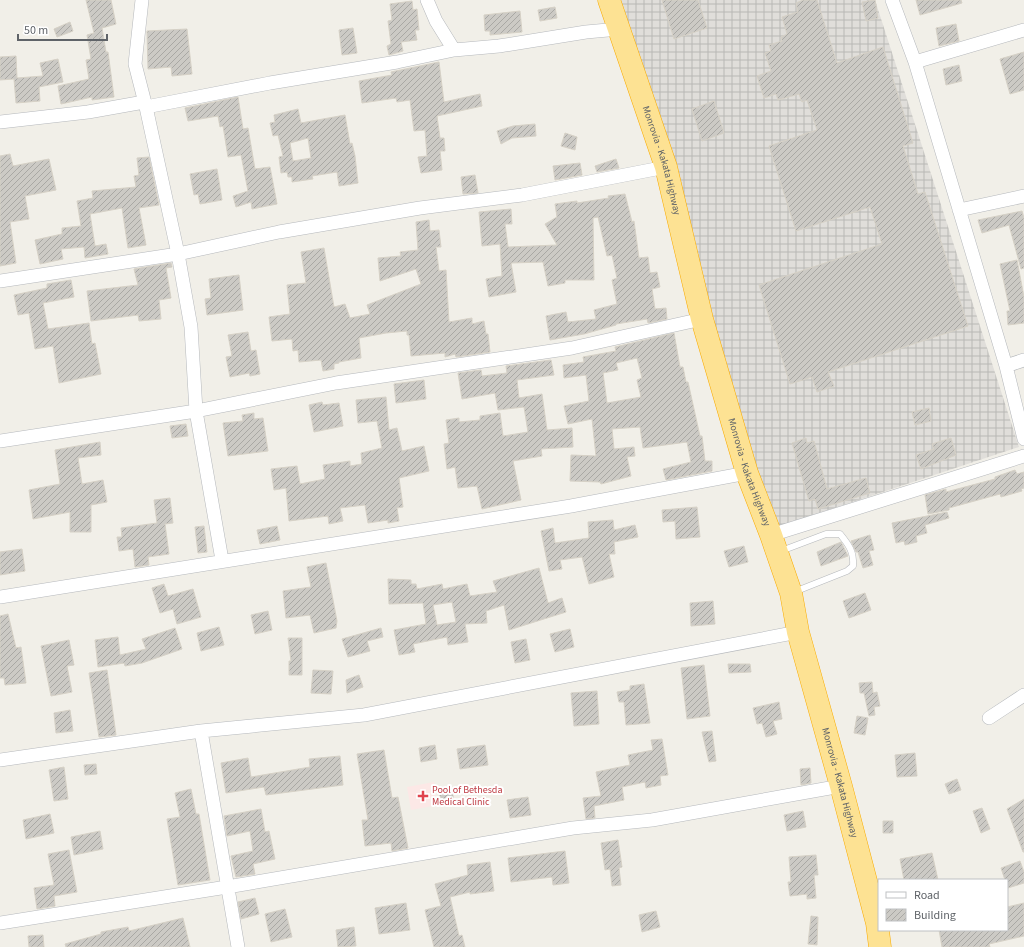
<svg xmlns="http://www.w3.org/2000/svg" width="1024" height="947" viewBox="0 0 1024 947" font-family="'Source Sans 3',sans-serif">
	<style>
		.industrial { fill: url(#industrial-grid) }
		.medical { fill: #fce8e6 }
		.building { fill: url(#building-hatch); stroke: #d6d1c6; fill-rule: evenodd }
		.lines { fill: none; stroke-linecap: round; stroke-linejoin: round }
		.lane-casing { stroke: #b5b8bc; stroke-width: 7 }
		.street-casing { stroke: #b5b8bc; stroke-width: 14 }
		.highway-casing { stroke: #f9ab00; stroke-width: 23 }
		.lane { stroke: #fff; stroke-width: 6 }
		.street { stroke: #fff; stroke-width: 13 }
		.highway { stroke: #fde293; stroke-width: 22 }
		.health-dot { fill: #e0444e; stroke: #fff; stroke-width: 1.5 }
		.labels { text-anchor: middle; dominant-baseline: central; stroke-width: 4; stroke-linejoin: round; paint-order: stroke }
		.street-label { font-size: 10px; fill: #5f6368; stroke: #fff }
		.health-label { font-size: 10px; fill: #be3a42; stroke: #fff; text-anchor: start }
	</style>
	<defs>
		<pattern id="industrial-grid" width="8" height="8" patternUnits="userSpaceOnUse"><rect width="8" height="8" fill="#e0deda"/><path d="M0 4h8M4 0v8" fill="none" stroke="#b9b8b5"/></pattern>
		<pattern id="building-hatch" width="6" height="6" patternUnits="userSpaceOnUse"><rect width="6" height="6" fill="#cccac5"/><path d="M-1 1l2-2M0 6l6-6M5 7l2-2" fill="none" stroke="#a9a8a4"/></pattern>
	</defs>
	<rect width="100%" height="100%" fill="#f1efe8"/>
	<path class="industrial" d="M603 0H875L1019 447 774 528Z"/>
	<path class="medical" d="M434 782 438 805 411 810 407 787Z"/>
	<path class="building" d="M86 0H111L116 24 102 28 106 52H108L114 97 92 100V97L61 104 58 86 89 79 86 60 91 59 87 35 94 33Z
		M662 0H698L707 28 674 39Z
		M803 0H817L837 63 883 47 913 143 903 146 918 194 925 192 968 326 828 372 834 386 817 392 812 377 790 384 759 285 882 244 870 207 796 231 769 146 817 130 807 100 802 102 799 94 778 100 776 94 764 98 757 76 771 71 765 53 771 51 769 45 782 41 781 37 787 34 782 17 798 12 796 3Z
		M875 0 878 18 866 21 862 2Z
		M916 0H961L962 3 920 15Z
		M412 1 413 10 417 9 419 30H415L417 40 401 42 403 51 389 55 387 46 391 44 388 21 392 20 390 4Z
		M555 7 557 18 540 21 538 10Z
		M520 11 522 32 490 35V31H485L484 15Z
		M70 22 73 31 57 37 54 29Z
		M956 24 959 41 939 46 936 28Z
		M353 28 357 53 342 55 339 30Z
		M187 29 192 74 172 76 171 67 148 69 147 31Z
		M1024 52V90L1010 94 1000 59Z
		M16 56 17 78 43 76 40 63 58 59 63 82 39 87 40 101 16 103 14 79 0 80V57Z
		M439 62 444 102 480 94 482 106 437 116 440 138H444L445 151H440L442 170 421 173 418 157 427 156 425 130 414 131 410 100 397 102 396 98 362 103 359 81 392 75 391 72Z
		M959 65 962 81 946 85 943 69Z
		M238 97 243 129 248 128 255 169 270 167 277 204 252 209 251 202 236 207 233 196 248 191 241 155 228 157 223 126 220 127 218 116 188 121 185 108Z
		M714 101 724 133 702 141 692 109Z
		M298 109 301 123 345 115 350 144 352 143 355 156 358 183 339 186 337 172 312 176 313 179 292 182V177H288L287 172 281 173 279 157 283 156 278 135 273 136 270 123 275 122 274 115ZM308 138 311 158 293 161 290 143Z
		M535 124 536 136 512 138 501 144 497 131 513 126Z
		M565 133 577 137 575 150 561 146Z
		M10 154 13 166 49 159 56 190 25 196 29 219 10 222 16 263 0 266V156Z
		M149 157 159 205 139 208 146 245 128 248 122 208 90 214 95 246 106 244 108 254 85 258 84 247 61 249 63 259 40 264 35 240 62 234V228L81 226 77 201 93 198 92 191 136 187 134 176 139 175 137 158Z
		M616 159 619 168 597 172 595 166Z
		M580 163 582 175 555 180 553 166Z
		M217 169 222 200 200 204 198 194 194 195 190 174Z
		M475 175 478 193 463 194 461 177Z
		M625 194 632 222 634 221 639 258 648 257 650 273 657 272 660 287 652 289 655 309 666 308 667 319 648 323 647 319 616 324V325L584 334 550 340 546 316 566 312 568 322 596 319 594 310 617 304 612 280 617 278 612 255 607 256 598 217 593 218 594 280H565V283L548 286 543 262 511 263 516 292 489 297 486 279 502 276 500 244 482 246 479 212 511 209 512 224H505L508 247 557 245 545 224 557 217 555 204 577 201V203L609 198 608 196Z
		M1022 211 1024 218V268L1021 269 1009 225 982 233 978 220Z
		M429 220 430 231 439 230 441 247H436L439 271 446 270 449 322 472 318V324L484 321 486 334H488L490 352 456 357 455 354 445 357V353L411 356 409 335H407V331L386 333 359 338 361 358 339 362V363L334 364V369L323 371 321 360 299 362 298 350 293 351 292 339 272 341 269 317 290 314 287 285 306 283 301 252 324 248 334 307 345 304 350 318 370 314 367 305 421 284 416 269 380 281 378 258 401 256 400 252 418 250 416 222Z
		M1017 260 1024 297V323L1008 325 1007 311H1010L1000 264Z
		M171 263 172 267 166 268 171 298 159 300 161 319 139 321 138 315 91 321 87 291 138 285 134 269Z
		M239 275 243 310 207 315 205 299 211 298 209 279Z
		M71 280 74 297 43 303 48 329 89 323 92 344 95 343 101 374 59 383 53 346 35 349 29 313 18 315 14 295 47 288V284Z
		M248 332 251 351 256 350 260 374 250 376 249 373 230 377 226 357 232 356 228 335Z
		M674 333 680 367H683L686 382H688L700 436H702L705 461H712V471L666 480 663 469 691 462 687 442 643 448 640 427 612 429 614 449 634 447 635 456 627 457 631 476 601 484 600 482 570 481 571 455 596 456 592 419 568 424 564 406 589 401 586 375 564 378 563 365 584 362 583 357 616 351 615 347ZM637 358 642 378 637 380 641 397 607 403 603 373 618 370 616 363Z
		M551 360 554 375 517 380 519 398 542 394 547 430 572 428 573 447 541 449 542 456 513 461 521 500 482 509 477 486 458 488 455 467 447 469 444 444 449 443 446 420 459 418V422L480 420V416L500 413 503 436 528 432 524 407 498 410 495 393 462 399 458 373 481 370 482 376 507 373 506 366Z
		M424 380 426 399 396 403 394 384Z
		M386 397 389 430 397 428 402 451 424 446 429 471 399 478 403 507 397 508 399 521 388 523V520L368 523 365 505 340 508 343 521 329 524 328 516 289 521 286 488 274 490 271 469 297 466 300 484 325 479 323 465 350 461V466L362 464 361 453 382 448 377 421 358 423 356 400Z
		M322 402 323 405 339 403 343 426 314 432 309 405Z
		M929 408 931 421 915 425 912 412Z
		M254 413V419L263 418 268 451 228 456 223 423 243 421 242 415Z
		M186 424 188 436 172 438 170 426Z
		M806 438 807 443 814 441 827 489 866 478 870 493 818 509 815 499 809 501 792 443Z
		M951 438 956 455 921 469 916 455 934 449 932 444Z
		M100 442 101 455 78 458 82 484 103 480 107 502 91 505V532H70V512L33 519 29 490 60 484 55 450Z
		M1015 470 1017 474 1024 472V488L1021 489 1022 491 1001 497 1000 494 949 508V510L928 514 925 495 946 489V492L995 479V477Z
		M170 498 173 523 165 524 169 554 148 557 149 565 135 567 133 549 119 551 117 537H122L121 528 157 523 154 500Z
		M697 507 700 537 676 539 675 521 663 522 662 510Z
		M947 512 949 518 925 525 927 533 916 536 917 542 905 545 904 541 896 543 892 523Z
		M613 520 614 530 635 525 638 537 614 542 615 554H609L614 577 589 584 582 557 560 560 562 569 549 571 541 531 553 528 555 543 589 538 588 522Z
		M204 526 207 552 198 553 195 527Z
		M277 526 280 540 260 544 257 530Z
		M870 535 874 550 869 551 873 565 863 568 858 552H856L851 541Z
		M841 542 848 556 821 566 817 552Z
		M744 546 748 562 729 567 724 551Z
		M22 549 25 571 0 575V552Z
		M326 563 337 621 336 628 314 633 310 615 286 618 283 591 311 587 307 567Z
		M539 568 548 603 562 598 566 612 509 630 504 605 486 611 487 623 465 624 468 642 448 645 447 637 413 644 415 652 399 655 394 630 426 624 423 603 389 604 388 579 411 580V584H416L417 589 442 584 443 589 467 584 470 596 497 592 493 581ZM452 602 456 622 437 625 433 605Z
		M164 584 168 596 193 589 201 617 177 624 173 609 160 613 152 588Z
		M865 593 871 610 849 618 843 601Z
		M713 601 715 624 691 626 690 603Z
		M268 611 272 630 255 634 251 615Z
		M8 614 16 648 21 647 26 683 5 685 4 678H0V616Z
		M219 627 224 645 201 651 197 633Z
		M175 628 182 649 142 663 125 666 124 663 98 667 95 640 118 637 120 655 146 649 142 639Z
		M381 628 383 637 367 641 370 651 348 657 342 639Z
		M570 629 574 647 555 652 550 634Z
		M288 638H302V675H289V661H291Z
		M526 639 530 660 515 663 511 642Z
		M69 640 74 665 67 666 72 692 51 696 41 646Z
		M728 664H750L751 672 729 673Z
		M704 665 710 716 687 719 681 668Z
		M107 670 116 735 99 737 89 673Z
		M313 670 333 671 331 694 311 693Z
		M359 675 363 687 347 693 346 680Z
		M872 682 873 693 877 692 880 706 874 707 875 715 869 716 864 693H860L859 683Z
		M644 684 650 723 626 725 624 702H619L617 692 630 690V686Z
		M597 691 599 724 574 726 571 693Z
		M779 702 782 719 773 721 777 734 766 737 762 723 757 724 753 708Z
		M70 710 73 731 56 733 54 713Z
		M857 716 868 718 865 735 854 733Z
		M712 731 716 761 709 762 702 732Z
		M662 739 668 775 660 776 661 785 646 788 645 782 622 787 624 800 594 806 595 818 586 819 583 798 601 796 596 772 630 765 628 755 653 750 651 740Z
		M435 745 437 759 421 762 419 748Z
		M485 745 488 765 460 769 457 749Z
		M384 750 392 798 398 797 408 848 392 851 391 843 365 846 362 820H368L357 754Z
		M915 753 917 776 897 777 895 755Z
		M340 756 343 785 266 795 264 787 226 793 221 763 248 758 251 777 310 767 309 759Z
		M96 764 97 774 85 775 84 765Z
		M64 767 68 799 54 801 49 770Z
		M810 768 811 783 801 785 800 769Z
		M957 779 961 790 949 794 945 784Z
		M452 788 454 803 441 805 439 790Z
		M191 789 196 814H199L210 880 178 885 167 819 180 817 175 793Z
		M528 797 531 815 510 818 507 800Z
		M1024 799V852H1023L1007 809Z
		M982 808 990 829 981 833 973 811Z
		M261 809 265 832 269 831 275 859 253 864 255 874 236 877 231 856 253 851 250 831 227 836 224 816Z
		M803 811 806 827 787 831 784 815Z
		M50 814 54 833 26 839 23 820Z
		M883 821H893V833H883Z
		M100 831 103 849 74 855 71 837Z
		M618 840 622 867 619 868 621 885 612 886 610 869 605 870 601 843Z
		M69 850 77 892 54 896 55 906 37 909 34 888 54 885 48 854Z
		M565 851 569 883 553 885 552 877 511 882 508 858Z
		M932 853 938 880H904L900 859Z
		M816 855 818 875H814L816 898 807 899V894L790 896 788 882H791L789 857Z
		M1020 861 1024 872V883L1008 888 1007 880H1005L1001 868Z
		M490 862 494 891 470 894V892L450 897 459 936 462 935 465 947H434L425 910 441 906 435 884 468 875 467 865Z
		M255 898 259 914 241 919 238 902Z
		M406 903 410 930 379 934 375 908Z
		M1024 903V936L989 944 990 947H942L939 930H1007V907Z
		M285 909 292 937 271 942 265 914Z
		M656 911 660 927 642 932 639 915Z
		M811 916 818 917 817 945 808 944Z
		M183 918 190 947H66L65 944 101 934V932L128 927 129 931Z
		M354 927 356 946 338 947 336 930Z
		M43 935 44 947H29L28 936Z"/>
	<g class="lines">
		<defs>
			<path id="lane" d="M781 551 826 534H840C849 545 854 552 853 566L847 571 794 592"/>
			<path id="street" d="M142 0 135 64 146 107 178 254 191 327 196 411 222 560
				M427 0 436 21 454 50
				M892 0 915 62 1006 366 1024 439
				M915 62 1024 30
				M146 107 270 83 397 62 454 50 499 46 586 32 619 29
				M0 122 88 112 144 102
				M959 210 1024 196
				M0 281 178 254 279 232 420 208 522 195 666 167
				M1006 366 1024 360
				M0 441 196 411 336 383 572 348 702 319
				M771 535 1024 456
				M0 597 571 506 747 473
				M989 718 1024 695
				M201 731 238 947
				M0 760 201 731 364 715 798 632
				M0 923 227 887 573 828 652 820 841 786"/>
			<g id="highway">
				<path id="s1" d="M609 0 666 167 702 319 747 473 771 535 791 593 798 632 841 786 877 923 880 947"/>
			</g>
		</defs>
		<use href="#lane" class="lane-casing"/>
		<use href="#street" class="street-casing"/>
		<use href="#highway" class="highway-casing"/>
		<use href="#lane" class="lane"/>
		<use href="#street" class="street"/>
		<use href="#highway" class="highway"/>
	</g>
	<path class="health-dot" d="M421 790h4v4h4v4h-4v4h-4v-4h-4v-4h4z"/>
	<g class="labels">
		<g class="street-label">
			<text stroke="none"><textPath href="#s1" startOffset="169">Monrovia - Kakata Highway</textPath></text>
			<text stroke="none"><textPath href="#s1" startOffset="493">Monrovia - Kakata Highway</textPath></text>
			<text stroke="none"><textPath href="#s1" startOffset="817">Monrovia - Kakata Highway</textPath></text>
		</g>
		<g class="health-label">
			<text x="432" y="790">Pool of Bethesda<tspan x="432" dy="12">Medical Clinic</tspan></text>
		</g>
	</g>
	<rect x="878" y="879" width="130" height="52" fill="#ffffff" stroke="#bfc1c3"/>
	<rect x="886" y="892" width="20" height="6" fill="#ffffff" stroke="#bfc1c3"/>
	<text x="914" y="899" font-size="12" fill="#5f6368">Road</text>
	<rect x="886" y="909" width="20" height="12" fill="url(#building-hatch)" stroke="#bfc1c3"/>
	<text x="914" y="919" font-size="12" fill="#5f6368">Building</text>
	<path d="M18 34v6h89v-6" fill="none" stroke="#5f6368" stroke-width="2"/>
	<text x="24" y="34" font-size="12" fill="#5f6368" stroke="#ffffff" stroke-width="3" paint-order="stroke">50 m</text>
</svg>
